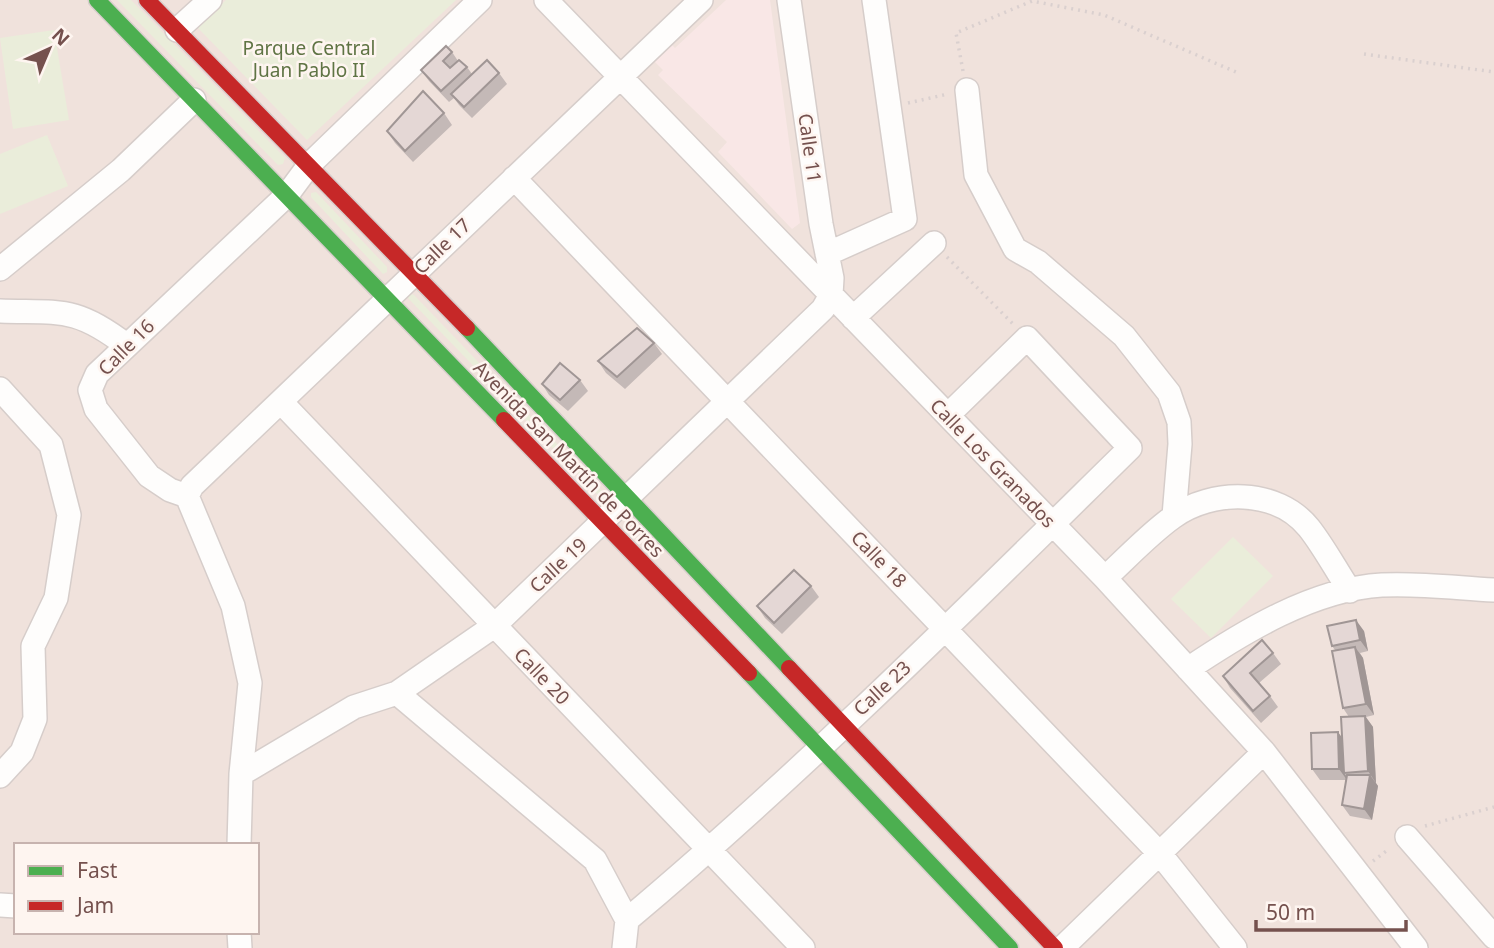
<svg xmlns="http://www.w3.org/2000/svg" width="1494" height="948" viewBox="0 0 1494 948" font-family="'Noto Sans',sans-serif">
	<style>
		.residential { fill: #f0e2dc; fill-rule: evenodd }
		.commercial { fill: #f9e7e6 }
		.green { fill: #eaedda }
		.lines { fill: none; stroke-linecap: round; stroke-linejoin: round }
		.street-casing { stroke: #d6cdca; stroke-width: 26 }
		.fast-casing { stroke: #d8cecc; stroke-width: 19 }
		.jam-casing { stroke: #d8cecc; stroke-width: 19 }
		.path { stroke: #dad0cf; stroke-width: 3.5; stroke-dasharray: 2 5; stroke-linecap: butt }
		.street { stroke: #fefdfc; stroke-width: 23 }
		.fast { stroke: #4caf50; stroke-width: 16 }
		.jam { stroke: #c62828; stroke-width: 16 }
		.wall { fill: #c4b9b7 }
		.shaded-wall { fill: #a09695 }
		.building { fill: #e4d7d5; stroke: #a09695; stroke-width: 2 }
		.labels { text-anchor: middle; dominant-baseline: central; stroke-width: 5; stroke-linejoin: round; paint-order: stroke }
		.park-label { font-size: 19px; fill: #5f7444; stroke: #fef5f0 }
		.street-label { font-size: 19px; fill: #75514e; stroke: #fef5f0 }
	</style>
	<rect width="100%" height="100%" fill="#f7f1ee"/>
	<path class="residential" d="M0 0H1494V948H0ZM16 845H257V932H16Z"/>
	<path class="commercial" d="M726 0H770L800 223 792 229 718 152 727 142 658 75 663 70 651 58 668 41 675 48Z"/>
	<path class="green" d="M117 0H131L285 158 283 164 278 165Z
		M226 0H456L307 140 197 27Z
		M54 30 69 120 13 129 0 38Z
		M47 135 68 186 0 214V154Z
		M316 192 387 267V272L383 274 311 197V193Z
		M408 293 414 295 608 497 606 503 405 295Z
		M1233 537 1273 576 1211 638 1171 599Z"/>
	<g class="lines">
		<defs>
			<path id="street" d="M546 0 1105 578 1264 752 1416 948
				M177 30 210 0
				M967 90 976 175 1015 249 1038 262 1124 336 1169 393 1179 422 1180 444 1174 516
				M514 178 1161 855 1235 948
				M827 254 905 219 874 0
				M0 269 121 170 194 100
				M0 311C60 313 75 306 126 345
				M853 318 934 243
				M0 389 51 445 69 515 56 598 33 646 35 719 22 752 0 776
				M281 402 803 948
				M187 496 192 486 701 0
				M1105 578C1127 558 1149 534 1173 517 1212 489 1277 488 1309 528 1324 547 1336 570 1350 591
				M1188 669C1243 632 1313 589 1382 585 1419 583 1457 588 1494 590
				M397 693 595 860 627 920
				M241 774 354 707 397 693 494 626 823 309 831 295 832 278 821 224 789 0
				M1407 837 1494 937
				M239 845 241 774 250 683 233 606 187 496 170 490 149 476 96 409 90 390 97 374 287 195 310 164 480 0
				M0 905 16 906
				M627 920C803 772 966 609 1130 448L1027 338 948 415
				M239 932 240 948
				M624 948 627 920
				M1062 948 1264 752"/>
			<path id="fast" d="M97 0 504 420
				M467 328 789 668
				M749 673 1010 948"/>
			<path id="jam" d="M147 0 467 328
				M504 420 749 673
				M789 668 1055 948"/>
		</defs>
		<use href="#street" class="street-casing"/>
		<use href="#fast" class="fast-casing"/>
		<use href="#jam" class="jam-casing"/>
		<path class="path" d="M1364 54 1494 72
			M963 71 956 33 1032 1 1104 15 1236 72
			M908 103 948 94
			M947 257 1013 324
			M1425 826 1494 807
			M1373 861 1389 849"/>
		<use href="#street" class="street"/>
		<use href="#fast" class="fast"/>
		<use href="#jam" class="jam"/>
	</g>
	<path class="wall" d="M452 52 458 61 467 67 472 74 499 73 507 84 472 118 459 105 454 98 449 102 429 81 421 70Z
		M444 113 452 125 413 162 395 143 387 131Z
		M654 343 662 354 625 389 606 373 598 361Z
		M580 380 588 391 568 411 549 395 542 384Z
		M811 586 819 597 782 634 765 618 757 606Z
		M1364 631 1368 651 1360 653 1363 658 1374 715 1366 717 1373 727 1376 783 1378 786 1372 820 1350 816 1342 805 1346 780H1320L1312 769 1342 737 1349 717 1343 708 1335 650 1332 646Z
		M1273 653 1281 664 1259 683 1270 696 1278 707 1261 723 1230 688 1223 676Z"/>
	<path class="shaded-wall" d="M1356 620 1364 631 1368 651 1360 640Z
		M1355 647 1363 658 1374 715 1366 704Z
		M1365 716 1373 727 1376 783 1368 771Z
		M1338 732 1346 743 1344 773 1347 777V780L1339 769Z
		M1370 775 1378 786 1372 820 1364 809Z"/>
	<path class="building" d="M446 46 452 52 443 61 450 68 459 60 467 67 441 91 421 70Z
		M487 60 499 73 464 107 451 94Z
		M423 91 444 113 405 151 387 131Z
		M637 328 654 343 617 377 598 361Z
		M560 363 580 380 560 400 542 384Z
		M794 570 811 586 774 623 757 606Z
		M1356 620 1360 640 1332 646 1327 626Z
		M1262 640 1273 653 1250 673 1270 696 1253 711 1223 676Z
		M1355 647 1366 704 1343 708 1332 651Z
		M1365 716 1368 771 1344 773 1341 717Z
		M1338 732 1339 769H1312L1311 733Z
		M1347 775H1370L1364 809 1342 805Z"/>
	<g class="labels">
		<g class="park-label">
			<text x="309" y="48">Parque Central<tspan x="309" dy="22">Juan Pablo II</tspan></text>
		</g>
		<g class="street-label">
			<text transform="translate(810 148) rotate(82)">Calle 11</text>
			<text transform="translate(442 246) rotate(-44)">Calle 17</text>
			<text transform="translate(126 347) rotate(-45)">Calle 16</text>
			<text transform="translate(569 459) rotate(46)">Avenida San Martín de Porres</text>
			<text transform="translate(993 463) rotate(46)">Calle Los Granados</text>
			<text transform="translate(879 559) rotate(46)">Calle 18</text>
			<text transform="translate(558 565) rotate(-43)">Calle 19</text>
			<text transform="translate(542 676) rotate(46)">Calle 20</text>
			<text transform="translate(882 688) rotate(-43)">Calle 23</text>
		</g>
	</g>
	<rect x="14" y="843" width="245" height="91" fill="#fef5f0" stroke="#c7b3af" stroke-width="2"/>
	<rect x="28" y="866" width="35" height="10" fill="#4caf50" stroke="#c7b3af" stroke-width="2"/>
	<text x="77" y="878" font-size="21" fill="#75514e">Fast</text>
	<rect x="28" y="901" width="35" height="10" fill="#c62828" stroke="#c7b3af" stroke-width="2"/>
	<text x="77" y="913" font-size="21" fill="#75514e">Jam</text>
	<g transform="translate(49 49) rotate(44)" stroke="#fef5f0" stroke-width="5" paint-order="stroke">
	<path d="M0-5L12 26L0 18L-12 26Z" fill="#75514e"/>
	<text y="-10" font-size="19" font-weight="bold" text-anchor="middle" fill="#75514e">N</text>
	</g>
	<path d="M1256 920v10h150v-10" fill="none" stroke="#75514e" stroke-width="3.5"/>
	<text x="1266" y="920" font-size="21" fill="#75514e" stroke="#fef5f0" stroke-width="5" paint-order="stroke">50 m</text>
</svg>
